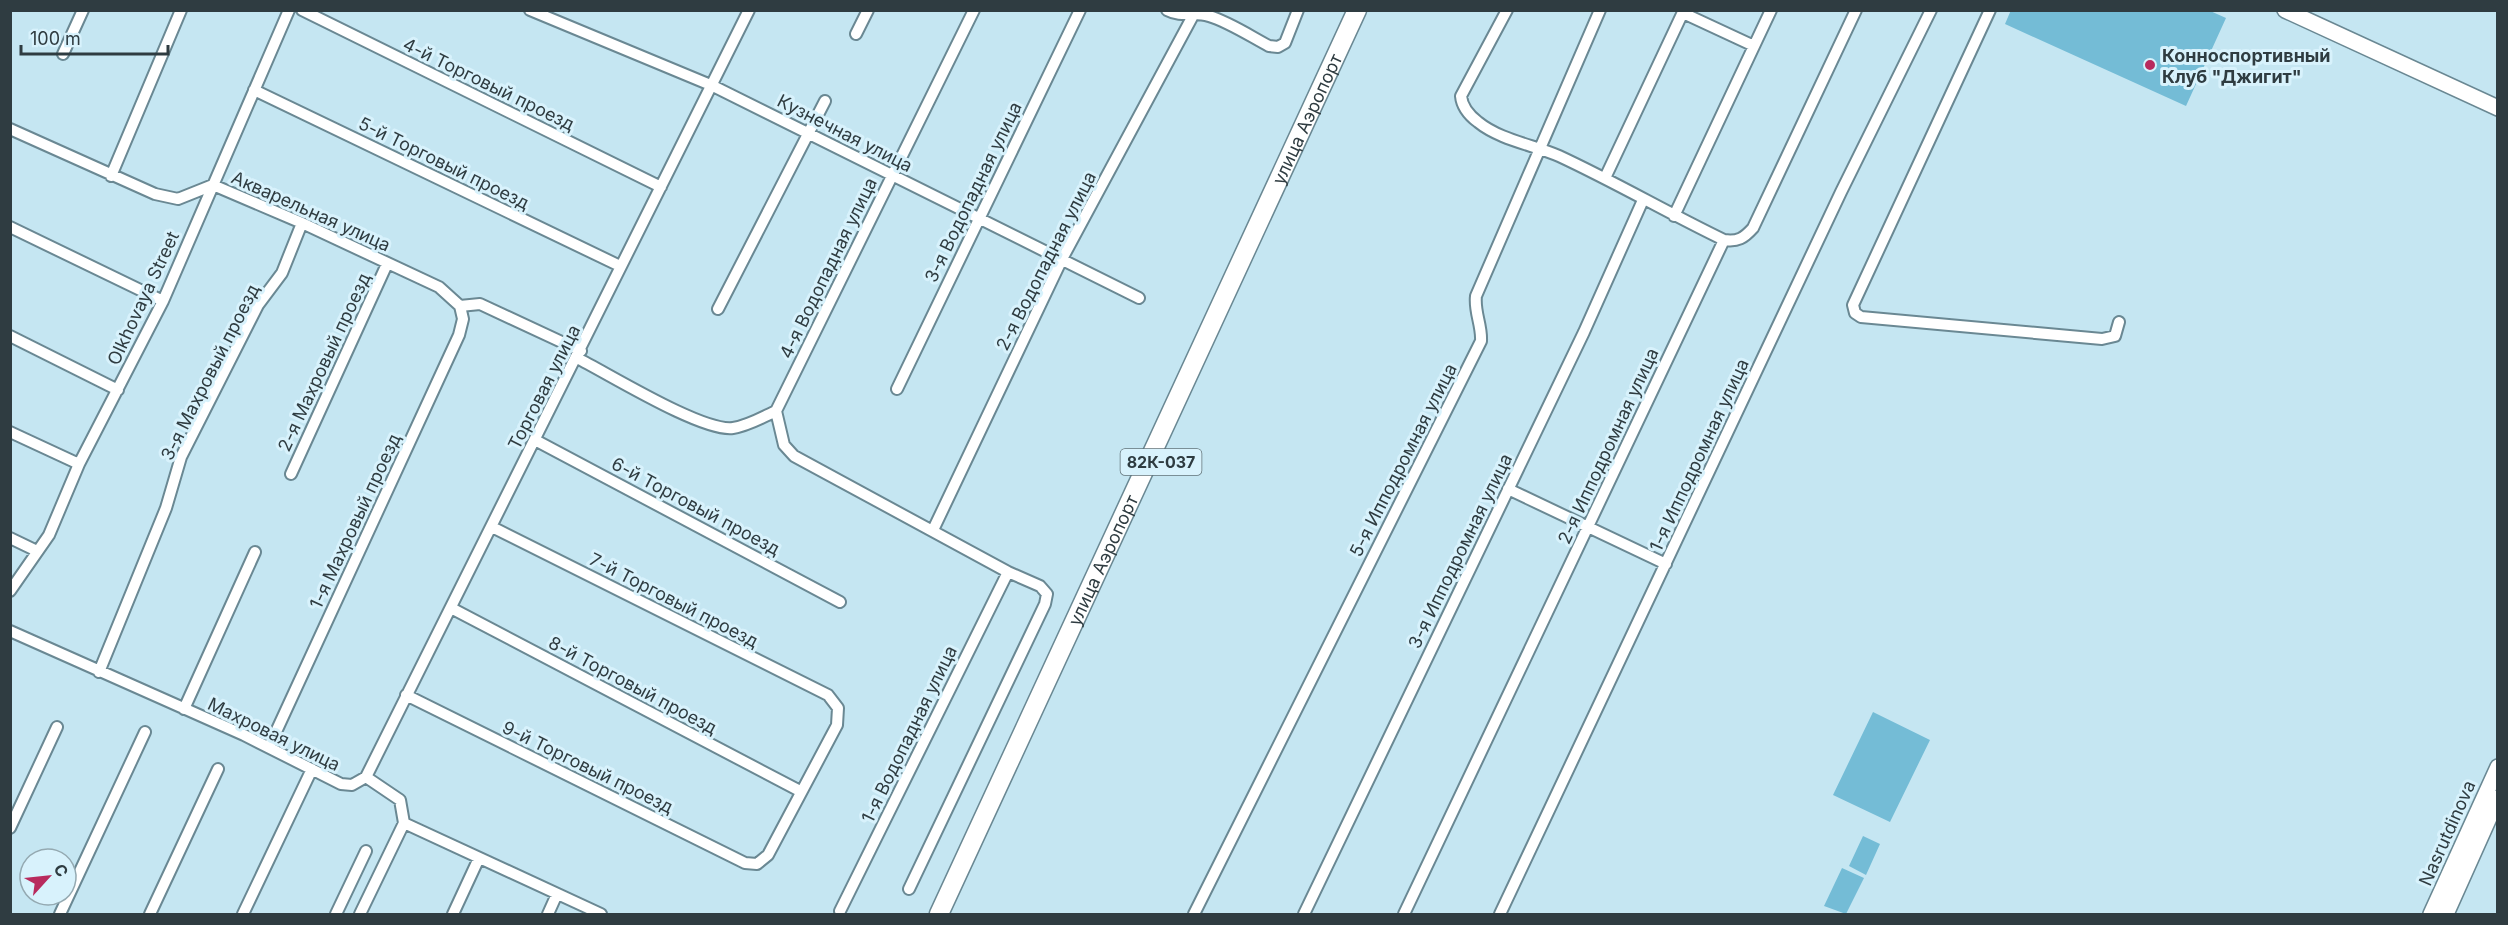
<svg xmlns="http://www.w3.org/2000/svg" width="2508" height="925" viewBox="0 0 2508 925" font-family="Inter,sans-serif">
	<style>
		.green { fill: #74bcd6 }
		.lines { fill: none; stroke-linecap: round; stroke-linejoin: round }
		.street-casing { stroke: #6a8893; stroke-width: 14 }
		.secondary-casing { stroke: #6a8893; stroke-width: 18 }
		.primary-casing { stroke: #6a8893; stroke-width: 21 }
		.street { stroke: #fff; stroke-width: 10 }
		.secondary { stroke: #fff; stroke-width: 15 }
		.primary { stroke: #fff; stroke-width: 18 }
		.poi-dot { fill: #b82a5d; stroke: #d8f2fc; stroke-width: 2 }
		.labels { text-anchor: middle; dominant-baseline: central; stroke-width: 6; stroke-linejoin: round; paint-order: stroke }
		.shield { fill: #d8f2fc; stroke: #627379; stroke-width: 1.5 }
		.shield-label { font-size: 16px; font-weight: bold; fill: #2f3c41 }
		.poi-label { font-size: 18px; font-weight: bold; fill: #2f3c41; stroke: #d8f2fc; text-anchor: start }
		.street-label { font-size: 18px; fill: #2f3c41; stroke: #d8f2fc }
	</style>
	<rect width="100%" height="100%" fill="#c5e6f2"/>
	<path class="green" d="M2011 10H2208L2226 18 2186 106 2005 24Z
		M1873 712 1930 740 1890 822 1833 795Z
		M1863 836 1880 844 1866 875 1849 866Z
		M1842 868 1864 878 1846 914 1824 906Z"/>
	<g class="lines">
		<defs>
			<path id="street" d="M302 10 661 187
				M530 10 713 86 1139 298
				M1167 10C1182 18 1194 11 1209 16 1229 22 1250 36 1269 46L1278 47 1285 43 1298 10
				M1507 10 1461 96C1462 107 1470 116 1478 122 1500 140 1534 145 1559 156 1615 182 1668 213 1724 240
				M1990 10 1853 305 1855 313 1861 317 2102 339 2115 336 2119 322
				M1683 13 1754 46
				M856 34 868 10
				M63 54 83 10
				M254 90 620 266
				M10 129 155 194 178 199 213 185 302 223 439 287 460 306 463 319 459 335 269 747
				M111 176 181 10
				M1605 178 1684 10
				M1674 216 1771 10
				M10 227 163 301
				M460 306 480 304 581 351
				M718 309 825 101
				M10 336 118 390
				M577 358C609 374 702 432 733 428 748 426 763 417 776 411
				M897 389 1080 10
				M776 411 784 445 794 456 1008 572 1040 586 1047 594 1045 604 909 889
				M776 411 974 10
				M10 432 79 464
				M535 440 840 602
				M291 474 387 264
				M1508 489 1666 564
				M933 530 1062 259 1196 10
				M10 538 37 551
				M10 591 49 535 79 464 163 301 289 10
				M451 608 800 791
				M10 631 244 735 341 784 352 785 366 777 400 800 404 823 601 914
				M99 672 166 508 181 457 258 305 282 273 302 223
				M406 695 745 863 757 864 768 855 837 725 838 708 828 695 492 527
				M184 709 255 552
				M366 777 749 10
				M10 828 57 727
				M840 911 1008 572
				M60 914 145 732
				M150 914 218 769
				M243 914 312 769
				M336 914 366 851
				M360 914 404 823
				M453 914 479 858
				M548 914 557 894
				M1194 914 1481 341C1482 325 1474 312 1476 296L1600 10
				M1304 914 1584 332 1643 200
				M1404 914 1724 240C1738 242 1744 238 1753 228L1856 10
				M1500 914 1841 192 1931 10"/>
			<path id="secondary" d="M2285 10 2498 108
				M2431 914 2498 767
				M2446 914 2498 798"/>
			<g id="primary">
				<path id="s1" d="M939 914 1357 10"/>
			</g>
		</defs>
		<use href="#street" class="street-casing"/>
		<use href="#secondary" class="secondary-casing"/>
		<use href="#primary" class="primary-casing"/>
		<use href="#street" class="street"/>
		<use href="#secondary" class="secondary"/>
		<use href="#primary" class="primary"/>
	</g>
	<circle class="poi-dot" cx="2150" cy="65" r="6"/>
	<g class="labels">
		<rect class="shield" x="1120.5" y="449" width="81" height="26" rx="4.5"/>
		<g class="shield-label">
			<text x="1161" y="462">82К-037</text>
		</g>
		<g class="poi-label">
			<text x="2162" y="55">Конноспортивный<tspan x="2162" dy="21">Клуб "Джигит"</tspan></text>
		</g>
		<g class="street-label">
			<text transform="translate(489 84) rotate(26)">4-й Торговый проезд</text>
			<text stroke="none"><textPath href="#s1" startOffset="876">улица Аэропорт</textPath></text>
			<text transform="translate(845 133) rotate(27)">Кузнечная улица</text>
			<text transform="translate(444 163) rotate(26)">5-й Торговый проезд</text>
			<text transform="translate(973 192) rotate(-64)">3-я Водопадная улица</text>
			<text transform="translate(311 211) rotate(24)">Акварельная улица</text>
			<text transform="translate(1046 261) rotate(-63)">2-я Водопадная улица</text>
			<text transform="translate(828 268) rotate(-64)">4-я Водопадная улица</text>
			<text transform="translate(143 298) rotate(-65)">Olkhovaya Street</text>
			<text transform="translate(324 362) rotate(-65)">2-я Махровый проезд</text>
			<text transform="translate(210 372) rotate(-63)">3-я Махровый проезд</text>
			<text transform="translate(544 387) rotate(-63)">Торговая улица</text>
			<text transform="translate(1608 446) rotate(-65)">2-я Ипподромная улица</text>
			<text transform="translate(1699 455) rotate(-65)">1-я Ипподромная улица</text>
			<text transform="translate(1403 460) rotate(-63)">5-я Ипподромная улица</text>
			<text transform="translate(696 506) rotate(28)">6-й Торговый проезд</text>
			<text transform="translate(355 521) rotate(-65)">1-я Махровый проезд</text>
			<text transform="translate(1460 551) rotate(-64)">3-я Ипподромная улица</text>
			<text stroke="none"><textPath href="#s1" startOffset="390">улица Аэропорт</textPath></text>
			<text transform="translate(674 600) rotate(27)">7-й Торговый проезд</text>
			<text transform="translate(633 685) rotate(28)">8-й Торговый проезд</text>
			<text transform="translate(274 734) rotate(26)">Махровая улица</text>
			<text transform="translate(909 734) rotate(-64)">1-я Водопадная улица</text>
			<text transform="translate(588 767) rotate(26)">9-й Торговый проезд</text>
			<text transform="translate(2447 833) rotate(-66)">Nasrutdinova</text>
		</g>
	</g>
	<rect width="2508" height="925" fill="none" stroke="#2f3c41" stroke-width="24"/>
	<g transform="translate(48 877) rotate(63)"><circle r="28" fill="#d8f2fc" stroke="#94a9b1" stroke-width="1.5"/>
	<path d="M0-4.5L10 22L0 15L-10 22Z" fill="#b82a5d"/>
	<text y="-9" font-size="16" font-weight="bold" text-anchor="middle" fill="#2f3c41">С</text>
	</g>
	<path d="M21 45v9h147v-9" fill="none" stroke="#2f3c41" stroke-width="3"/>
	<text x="30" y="45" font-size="18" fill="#2f3c41" stroke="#d8f2fc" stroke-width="4.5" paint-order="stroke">100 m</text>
</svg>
